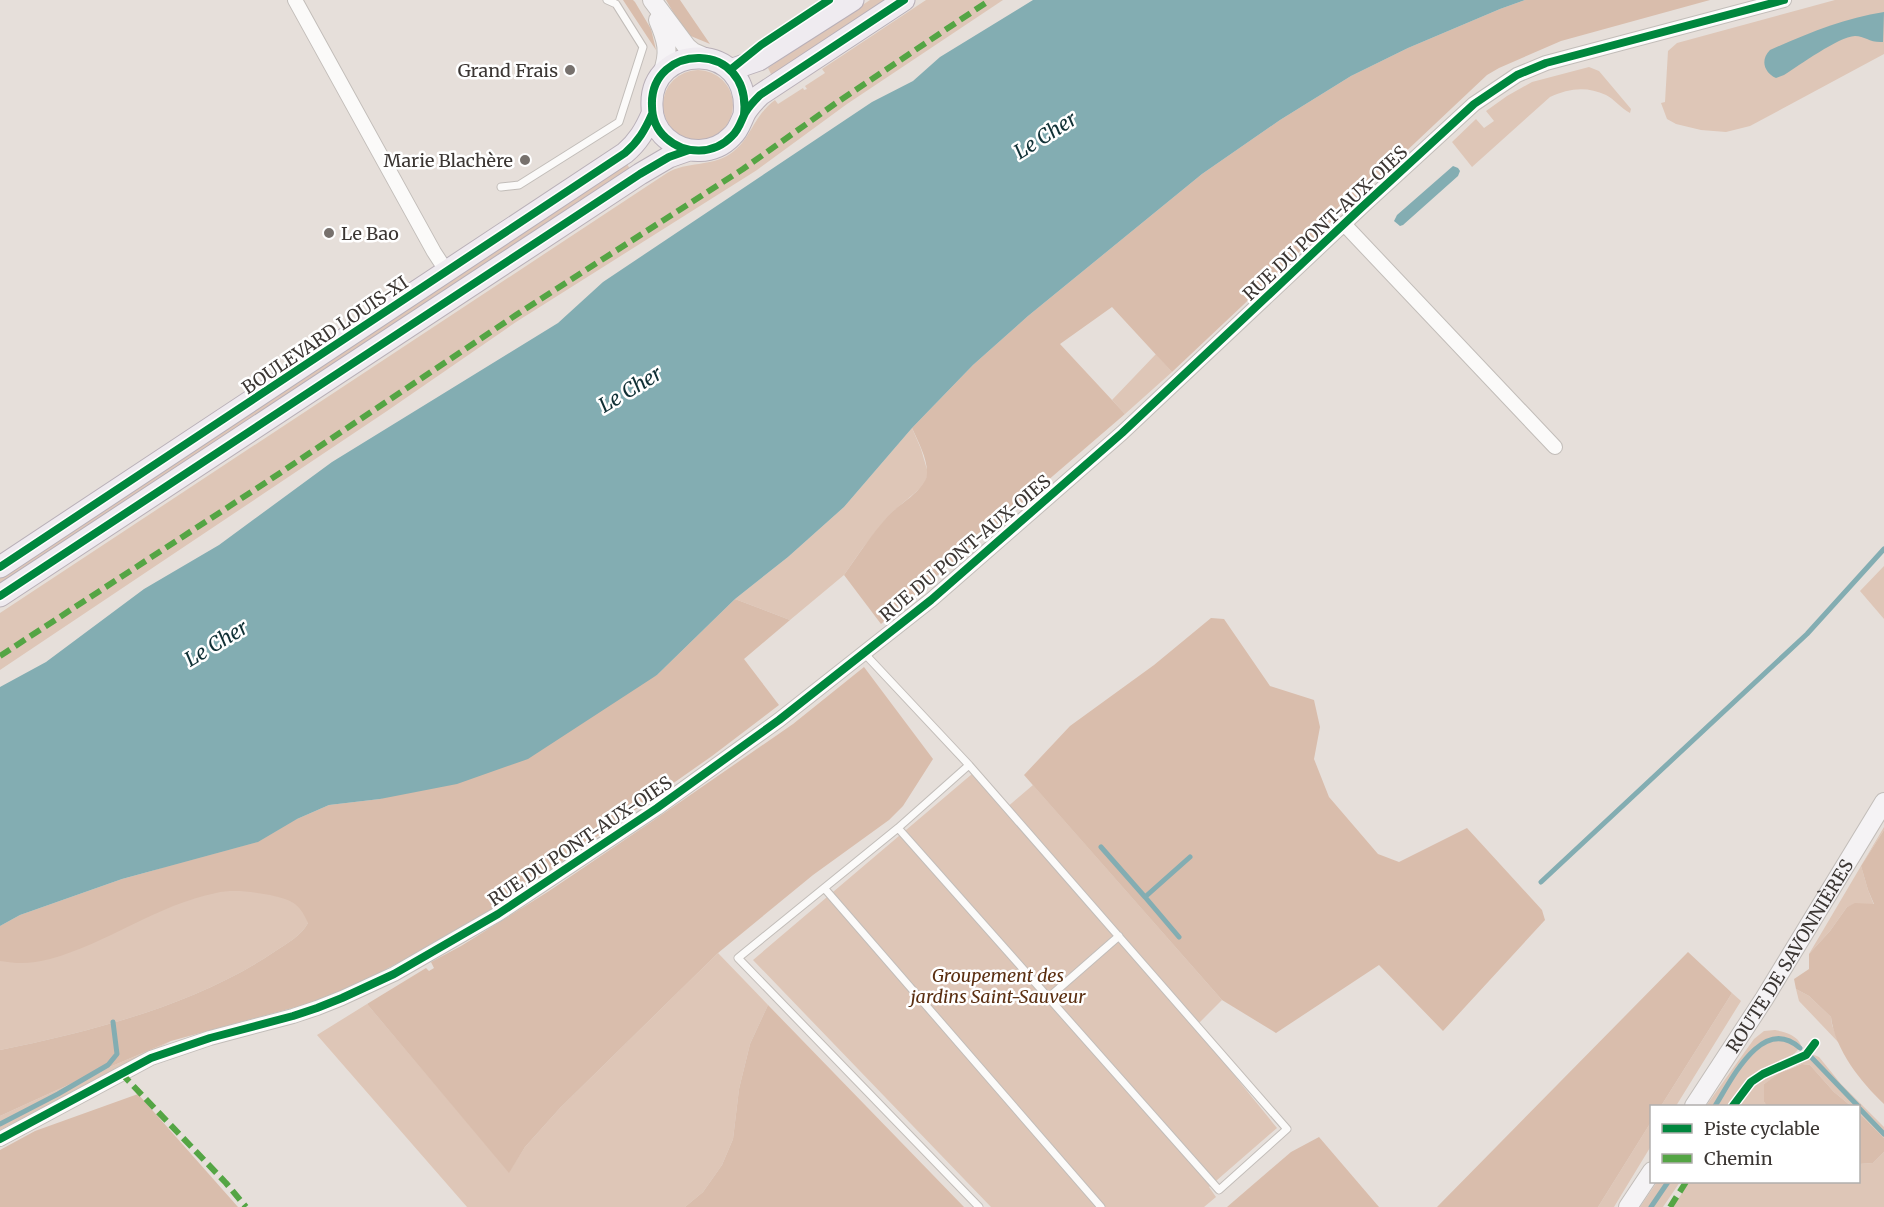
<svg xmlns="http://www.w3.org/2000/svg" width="1884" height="1207" viewBox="0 0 1884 1207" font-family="Merriweather,serif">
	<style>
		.green { fill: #dec6b7 }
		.forest { fill: #d9bdac }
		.water { fill: #83adb2 }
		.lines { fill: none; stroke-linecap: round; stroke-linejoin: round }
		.stream { stroke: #83adb2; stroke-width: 5 }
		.service-casing { stroke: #c2bdb9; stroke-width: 9 }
		.minor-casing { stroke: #c2bdb9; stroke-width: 16 }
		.secondary-casing { stroke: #c2bdb9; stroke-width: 20 }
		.primary-casing { stroke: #b9b0b8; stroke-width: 23 }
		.service { stroke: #fbfaf9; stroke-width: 7 }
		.minor { stroke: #fbfaf9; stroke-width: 14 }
		.secondary { stroke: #f5f3f5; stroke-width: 18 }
		.primary { stroke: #efebf0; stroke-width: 21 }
		.quiet { stroke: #54a544; stroke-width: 6; stroke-dasharray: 12 6; stroke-linecap: butt }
		.cycleway-casing { stroke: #fff; stroke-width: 11 }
		.cycleway { stroke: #00873e; stroke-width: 8 }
		.poi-dot { fill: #77716d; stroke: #fff; stroke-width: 2 }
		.labels { text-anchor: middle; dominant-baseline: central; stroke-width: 5; stroke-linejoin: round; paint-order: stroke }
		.poi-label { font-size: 18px; fill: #3b3633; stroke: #fff; text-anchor: end }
		.street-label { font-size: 18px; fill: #3b3633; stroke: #fff }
		.park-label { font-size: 18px; font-style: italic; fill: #5b2f11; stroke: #fff }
		.water-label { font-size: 20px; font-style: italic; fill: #103035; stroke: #fff }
	</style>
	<rect width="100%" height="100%" fill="#e6dfda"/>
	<path class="green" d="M870 0H888L772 76 768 68Z
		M926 0H1003L847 104 757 170 516 322 387 411 0 670V613L667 173C687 161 711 167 730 154 752 139 752 117 775 100L778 104 803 88 804 90 807 89 805 86 825 73 822 69Z
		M1835 0H1884V54L1750 126 1726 132 1701 130 1676 124 1667 119 1661 103 1665 102 1668 51 1677 43Z
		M1589 67 1599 71 1631 109 1630 113C1621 108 1614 99 1606 95 1587 86 1569 88 1550 97L1472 167 1452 142 1476 119 1484 128 1494 121 1486 111 1507 96 1532 82Z
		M663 105a35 35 0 1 1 70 0a35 35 0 1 1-70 0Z
		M627 164 630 169 0 586V577Z
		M1156 354 1172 372 1125 414 1112 400Z
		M912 428 921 449 928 473 924 485 890 514 862 549 844 575 790 620 735 599 788 557 844 507Z
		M1884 566V619L1860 591Z
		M972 774 1005 809 1033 785 1222 1000 1195 1027 1277 1128 1209 1187 1216 1197 1204 1207H991L753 960Z
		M297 819 308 923C300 937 287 943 274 952 195 1005 93 1031 0 1050V926Z
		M1884 827V830L1861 866 1868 890 1874 905 1855 904 1847 907 1830 931 1809 954Z
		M718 953 768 1005 750 1044 739 1089 733 1139 722 1165 703 1192 685 1207H467L317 1035 367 1004 509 1172 525 1147 560 1108Z
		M1796 989 1809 996 1831 1017 1832 1025 1839 1043 1799 1001Z
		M1732 993 1741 1001 1676 1106H1661Z
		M1775 1030C1785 1032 1797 1035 1801 1045 1792 1062 1770 1064 1754 1075 1743 1083 1735 1095 1727 1106H1706L1754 1039 1764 1031Z
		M171 1041 0 1130V1116L79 1080Z
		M1812 1054 1819 1057 1841 1084 1884 1127V1138L1859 1113 1858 1106H1851L1834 1092 1810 1065 1802 1064 1790 1068 1764 1084V1102L1767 1106H1738L1746 1094 1763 1078Z
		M1651 1122V1146L1614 1207H1598Z
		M1884 1152V1207H1673L1689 1182H1858L1859 1164 1873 1163Z
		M1657 1182H1680L1663 1207H1640Z"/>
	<path class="forest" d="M623 0H633L635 2 651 29 656 50Z
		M666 0H680L710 44 686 34Z
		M1525 0H1710L1561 41 1499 68 1487 75 1172 372 1112 307 1060 344 1125 414 881 624 844 575C858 555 872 534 888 516 899 504 928 489 927 472 927 458 918 441 912 428L973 365 1028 316 1202 174 1280 120 1351 76 1408 48 1500 9Z
		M735 599 790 620 744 659 779 705 712 756 514 895 443 939 373 976 318 1001 171 1041 79 1080 0 1116V1050C93 1031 195 1005 274 952 287 943 300 937 308 923 299 902 291 900 270 895 253 892 233 889 216 893 159 904 106 944 50 959 31 964 19 964 0 961V926L20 915 122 879 258 842 297 819 329 805 380 799 657 675Z
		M1211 618 1224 619 1270 686 1314 700 1320 727 1314 759 1329 797 1378 854 1399 862 1467 828 1542 910 1545 920 1443 1031 1379 965 1276 1033 1222 1000 1024 775 1070 726 1154 665Z
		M864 667 933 759 903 806 889 820 813 875 718 953 560 1108 525 1147 509 1173 367 1004 426 968 429 971 434 968 431 962 461 946 549 891 657 818 793 724Z
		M1884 830V1104C1861 1082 1835 1050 1831 1017L1809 996 1796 989 1794 979 1809 969V954L1830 931 1847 907 1855 903 1874 904 1868 890 1861 866Z
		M1688 952 1732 993 1661 1106H1652L1651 1122 1598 1207H1437Z
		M768 1005 964 1207H685L703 1192 722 1165 733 1139 739 1089 750 1044Z
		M1802 1064 1810 1065 1834 1092 1851 1106H1767L1764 1102V1084L1780 1073Z
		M138 1094 238 1207H0V1150L35 1131Z
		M1859 1113 1884 1138V1152L1873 1163 1859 1164Z
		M1319 1137 1379 1207H1227L1291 1152Z"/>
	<path class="water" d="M1033 0H1525L1500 9 1408 48 1351 76 1280 120 1202 174 1028 316 973 365 912 428 844 507 788 557 735 599 657 675 528 759 457 784 380 799 329 805 297 819 258 842 122 879 20 915 0 926V687L46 662 144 589 219 545 332 462 558 323 603 282 872 102 913 81 940 57Z
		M1884 12 1883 42C1870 43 1865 36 1855 36 1838 37 1800 65 1784 75L1776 78C1764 72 1760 60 1770 50 1806 34 1844 18 1884 12Z
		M1453 166 1458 168 1460 171 1458 176 1403 225 1400 226 1394 221 1397 215Z"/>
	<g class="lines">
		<path class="stream" d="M1101 847 1145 897
			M1541 882 1807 634 1884 549
			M1179 937 1145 897 1190 857
			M1811 1057 1858 1106
			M1715 1106C1731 1081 1762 1014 1800 1048
			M1858 1107 1884 1134
			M0 1124 58 1094 108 1065 117 1054 113 1022
			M1651 1207 1668 1182"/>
		<defs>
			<path id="service" d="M501 187 519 185 619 122 643 47 616 4 607 0
				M864 653 969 765 898 828 738 958 979 1207
				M898 828 1219 1190 1287 1129 969 765
				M825 889 1101 1207
				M1048 998 1119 936"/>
			<path id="minor" d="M295 0 434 252 447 272
				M1344 224 1555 447
				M0 1139 151 1058 210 1038 293 1016 317 1008 342 998 394 974 498 914 657 808 779 720 931 600 1122 433 1362 207 1474 104 1517 75 1546 63 1784 0"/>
			<g id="secondary">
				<path d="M652 0 687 47 693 52 709 59"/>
				<path d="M658 20C667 41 670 52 662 74"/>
				<path id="s1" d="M1694 1106 1764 999 1884 802"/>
				<path d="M1628 1207 1652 1171"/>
			</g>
			<path id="primary" d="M730 70 759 60 853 0
				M744 115C752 39 649 42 652 106 652 118 657 130 666 138 685 155 714 155 732 136 739 130 741 121 745 113 749 106 754 101 760 95L904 0
				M0 567 625 153C638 142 645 130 652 114
				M0 596 640 174 669 157 689 150"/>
		</defs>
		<use href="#service" class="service-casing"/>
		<use href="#minor" class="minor-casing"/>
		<use href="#secondary" class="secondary-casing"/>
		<use href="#primary" class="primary-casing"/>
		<use href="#service" class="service"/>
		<use href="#minor" class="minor"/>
		<use href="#secondary" class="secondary"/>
		<use href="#primary" class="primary"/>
		<path class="quiet" d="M0 656 265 483 516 315 743 169 836 103 990 0
			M121 1073 226 1183 246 1207
			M1670 1207 1686 1182"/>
		<defs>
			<path id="cycleway" d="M730 70 761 45 829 0
				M744 115C752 39 649 42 652 106 652 118 657 130 666 138 685 155 714 155 732 136 739 130 741 121 745 113 749 106 754 101 760 95L904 0
				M0 567 625 153C638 142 645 130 652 114
				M0 596 640 174 669 157 689 150
				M1733 1106 1751 1082 1763 1074 1806 1055 1815 1043
				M0 1139 151 1058 210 1038 293 1016 317 1008 342 998 394 974 498 914 657 808 779 720 931 600 1122 433 1362 207 1474 104 1517 75 1546 63 1784 0"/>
		</defs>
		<use href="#cycleway" class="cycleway-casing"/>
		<use href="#cycleway" class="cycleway"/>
	</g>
	<g class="poi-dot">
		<circle cx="570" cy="70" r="6"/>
		<circle cx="525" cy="160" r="6"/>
		<circle cx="329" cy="233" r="6"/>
	</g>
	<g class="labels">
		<g class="poi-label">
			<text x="558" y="70">Grand Frais</text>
			<text x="513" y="160">Marie Blachère</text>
			<text x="341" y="233" text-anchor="start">Le Bao</text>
		</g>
		<g class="street-label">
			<text transform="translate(1325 223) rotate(-43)">RUE DU PONT-AUX-OIES</text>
			<text transform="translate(325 335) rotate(-34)">BOULEVARD LOUIS-XI</text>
			<text transform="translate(965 548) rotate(-40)">RUE DU PONT-AUX-OIES</text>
			<text transform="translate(580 841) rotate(-34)">RUE DU PONT-AUX-OIES</text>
			<text stroke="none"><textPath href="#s1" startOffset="178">ROUTE DE SAVONNIÈRES</textPath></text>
		</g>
		<g class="park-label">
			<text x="998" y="975">Groupement des<tspan x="998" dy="21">jardins Saint-Sauveur</tspan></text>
		</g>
		<g class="water-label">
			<text transform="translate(1045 135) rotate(-32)">Le Cher</text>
			<text transform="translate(630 389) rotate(-31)">Le Cher</text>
			<text transform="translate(216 643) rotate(-31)">Le Cher</text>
		</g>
	</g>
	<rect x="1650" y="1105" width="210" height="78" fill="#ffffff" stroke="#b1afad" stroke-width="1.5"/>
	<rect x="1662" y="1124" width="30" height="9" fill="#00873e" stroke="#b1afad" stroke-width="1.5"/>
	<text x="1704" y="1135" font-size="18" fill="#3b3633">Piste cyclable</text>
	<rect x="1662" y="1154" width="30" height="9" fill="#54a544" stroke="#b1afad" stroke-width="1.5"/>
	<text x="1704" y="1165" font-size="18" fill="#3b3633">Chemin</text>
</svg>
